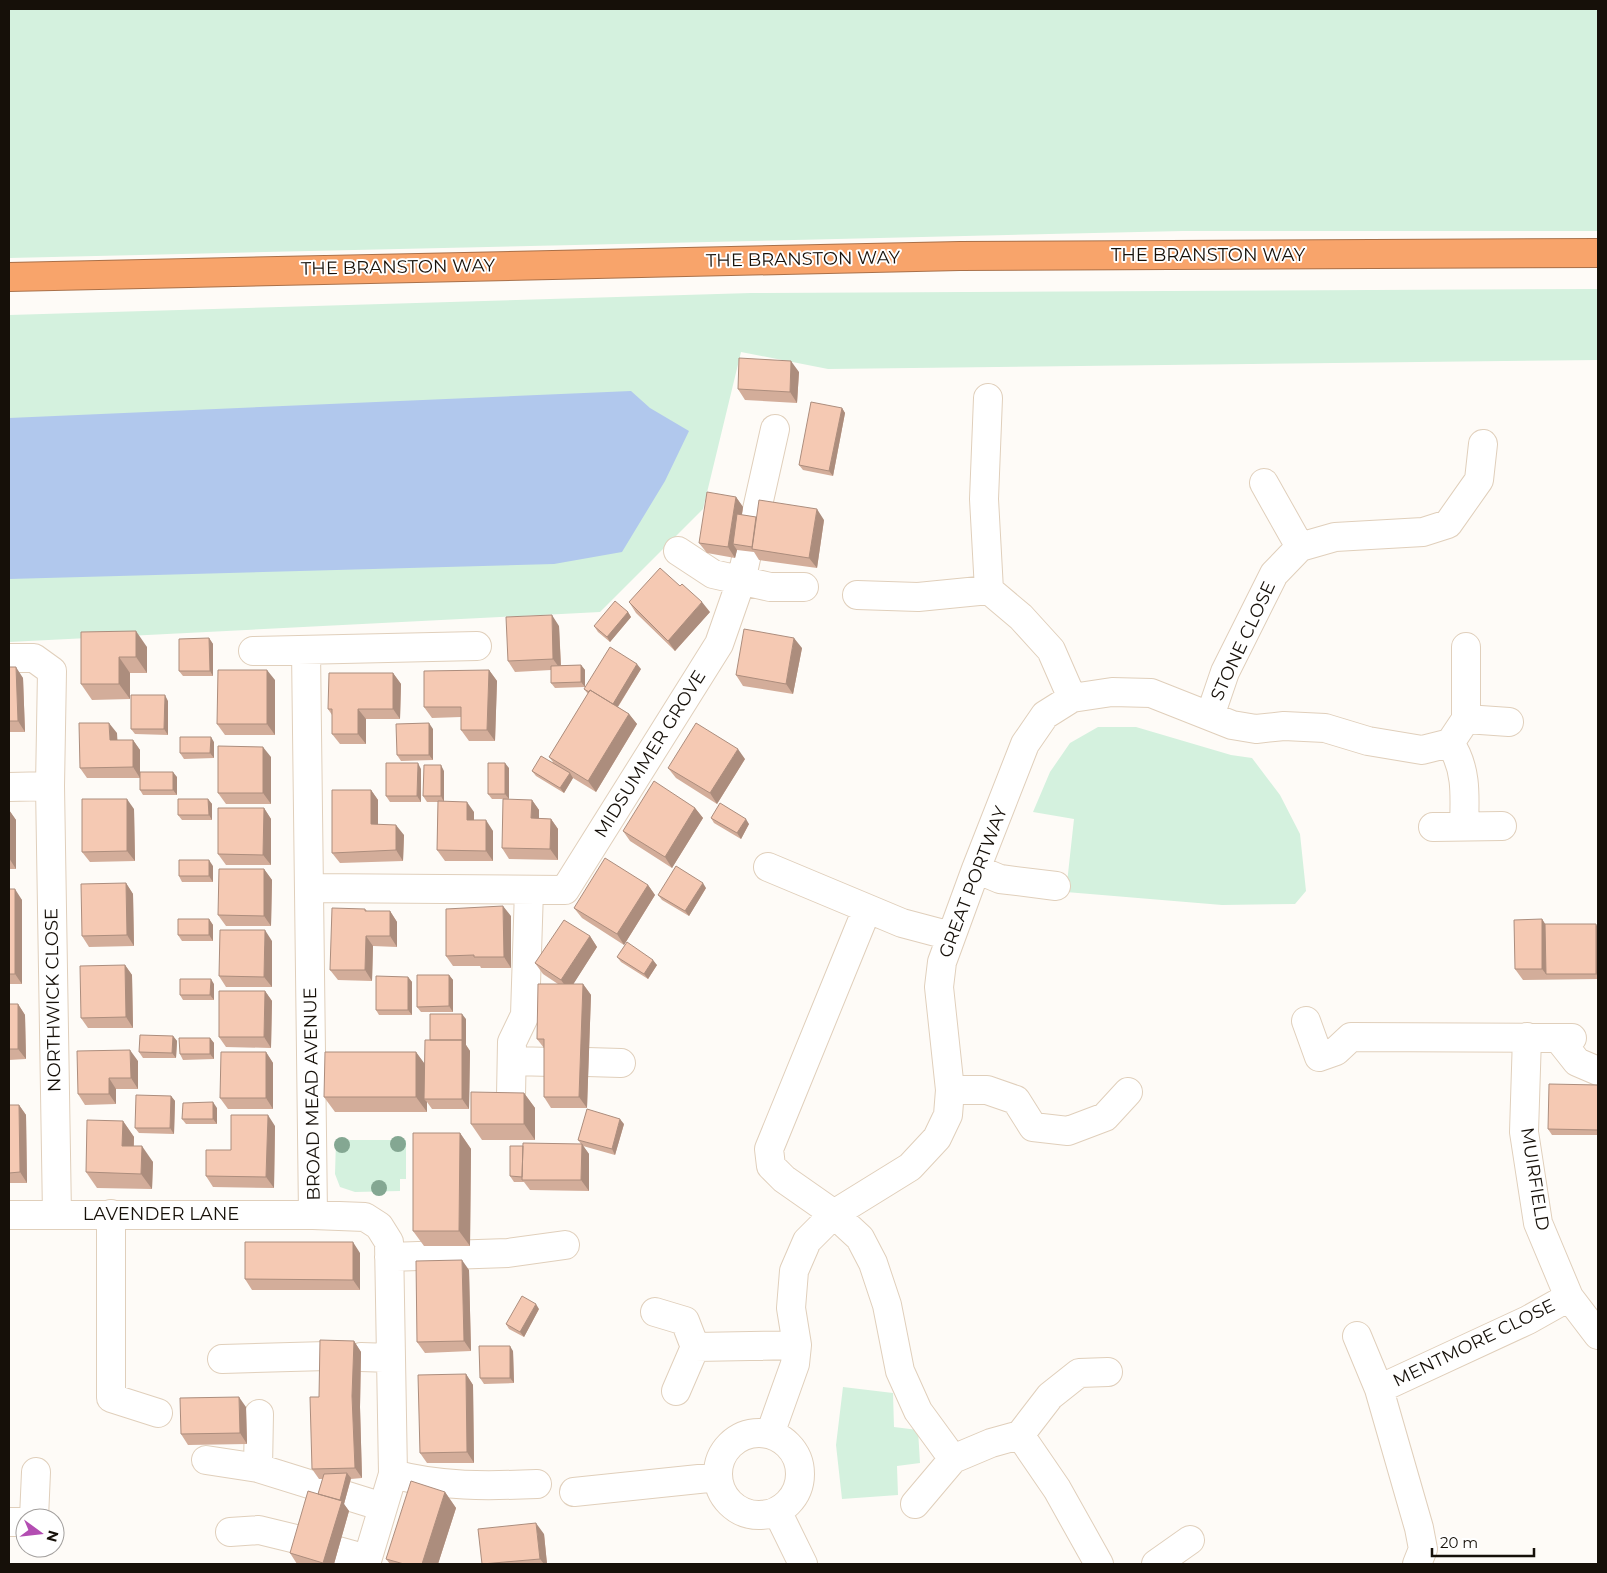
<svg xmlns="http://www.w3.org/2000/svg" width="1607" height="1573" viewBox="0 0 1607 1573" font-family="Montserrat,sans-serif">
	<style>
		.green { fill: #d4f1de }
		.water { fill: #b1c8ed }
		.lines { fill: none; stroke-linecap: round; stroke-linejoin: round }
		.minor-casing { stroke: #e0cfbb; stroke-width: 30 }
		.highway-casing { stroke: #a97049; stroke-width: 30 }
		.minor { stroke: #fff; stroke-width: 28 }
		.highway { stroke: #f8a46b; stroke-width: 28 }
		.tree { fill: #84a792 }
		.wall { fill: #d3ad9a }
		.shaded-wall { fill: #ac8d7d }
		.building { fill: #f5c9b3; stroke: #ac8d7d }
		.labels { text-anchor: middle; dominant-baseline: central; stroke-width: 4; stroke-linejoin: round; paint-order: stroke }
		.street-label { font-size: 18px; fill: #161009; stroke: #fff }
	</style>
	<rect width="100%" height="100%" fill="#fefbf7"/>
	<path class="green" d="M9 9H1598V231H1183L9 258Z
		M1598 289V360L828 369 741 352 703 509 600 612 9 642V315L751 293Z
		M1098 727H1136L1231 755 1252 758 1280 795 1300 834 1306 891 1295 904 1222 905 1066 892 1074 819 1033 812 1050 772 1070 743Z
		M336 1140H406V1179H400V1191L355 1192 340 1187 335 1174Z
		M843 1387 893 1393 894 1427 918 1430 920 1463 897 1466 898 1495 842 1499 836 1445Z"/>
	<path class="water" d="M631 391 650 408 689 431 665 481 622 552 554 564 9 579V418Z"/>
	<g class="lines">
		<defs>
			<path id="minor" d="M988 398 984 499 989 590 1021 617 1051 650 1072 698
				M1264 483 1300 547
				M678 551 713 574 770 587H804
				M857 595 918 597 989 590
				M306 650 313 1215
				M253 651 477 646
				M9 658H34L52 671 50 786 57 1215
				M1210 716 1225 672 1274 574 1300 547 1335 537 1423 532 1448 524 1479 480 1483 444
				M1466 719 1509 722
				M1450 743C1467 768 1465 796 1464 826
				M9 787 50 786
				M1433 827 1502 826
				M768 867 902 923 951 936
				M976 869 1000 879 1056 886
				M310 888 565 890 719 644 741 581 775 429
				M867 909 769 1149 771 1166 784 1179 834 1214 860 1238 873 1263 887 1305 900 1371 918 1411 953 1459
				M1306 1021 1319 1057 1336 1051 1351 1037 1572 1038
				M1527 1037 1524 1132 1538 1223 1569 1297 1598 1335
				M1558 1038 1577 1062 1598 1071
				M512 1061 552 1062
				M587 1062 621 1063
				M950 1090H987L1016 1100 1033 1127 1068 1131 1105 1117 1128 1092
				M511 1096 512 1042 525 1015 529 890
				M111 1214V1398L158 1413
				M9 1215H313L365 1217 379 1226 389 1242 393 1474 366 1564
				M389 1257 508 1253 565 1245
				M655 1312 685 1321 695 1347 797 1345
				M1357 1336 1379 1389 1419 1528 1423 1549 1417 1564
				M361 1357 391 1358
				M222 1359 327 1356
				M1379 1389 1528 1320 1569 1297
				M676 1391 695 1347
				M718 1474a41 41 0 1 1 82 0a41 41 0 1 1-82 0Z
				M770 1434 795 1364 797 1345 791 1308 794 1271 807 1241 834 1214 910 1167 937 1138 948 1115 950 1090 939 987 942 962 976 869 1025 744 1045 715 1072 698 1112 692 1151 693 1232 725 1256 729 1284 726 1325 728 1368 741 1422 750 1450 743 1466 719V647
				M1020 1435 1057 1489 1099 1564
				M206 1460 258 1468 383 1507
				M258 1468 259 1414
				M393 1474C440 1487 488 1486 537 1484
				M574 1492 718 1477
				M915 1504 953 1459 991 1443 1020 1435 1050 1396 1079 1373 1108 1372
				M777 1511 803 1564
				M34 1518 36 1472
				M9 1522H25
				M230 1532 259 1530 304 1541
				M338 1551 367 1559
				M1156 1564 1190 1540"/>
			<path id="highway" d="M9 277 960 256 1598 253"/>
		</defs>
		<use href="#minor" class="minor-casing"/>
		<use href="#highway" class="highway-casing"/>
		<use href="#minor" class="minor"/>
		<use href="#highway" class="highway"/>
	</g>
	<g class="tree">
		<circle cx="398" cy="1144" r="8"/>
		<circle cx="342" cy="1145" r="8"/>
		<circle cx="379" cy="1188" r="8"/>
	</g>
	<path class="wall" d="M799 372 797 403 745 400 738 389Z
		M842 408 845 413 833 476 803 470 799 465Z
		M736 497 743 507 742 515 756 517 824 520 817 568 759 560 754 552 737 550 735 558 707 553 699 543Z
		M629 602 710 612 675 651 636 613Z
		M628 612 631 617 610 642 598 632 594 626Z
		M559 626 561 665H581L585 670V687L555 688 551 683V670L515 672 508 661Z
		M81 632 147 647V673H130V699L92 700 81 684Z
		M209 638 213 644V676H183L179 671Z
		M802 648 793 694 743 686 736 675Z
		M9 667 23 678 25 732H9Z
		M641 669 618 707 629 714 637 724 596 792 573 778 564 793 536 776 532 771 553 762 549 757 588 694 584 689Z
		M489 670 497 681 495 741H469L461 730V717L432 718 424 707Z
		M393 673 401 684 400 719H366V744H340L332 734V715L328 709Z
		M275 680V735H225L217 724Z
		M168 701V735L135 734 131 729Z
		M433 729V760L401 761 397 755Z
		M117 733V740H133L140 750V772L177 777V795H143L140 790V778H87L80 768Z
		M214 742V758L184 759 180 753Z
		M271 757V804H226L218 793Z
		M745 759 717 804 676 778 668 768Z
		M509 768V799H492L488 794Z
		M421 769V802H390L386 796Z
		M444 771V801L474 812V820L493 831V861H445L437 850 438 802H427L423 796Z
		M371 790 378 800V825L404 835 403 861 340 863 332 853Z
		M208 799 212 804V820H182L178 815Z
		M532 800 539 810V818L551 819 558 829V860L509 859 502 848Z
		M264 808 271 819V865H226L218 854Z
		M695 808 703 818 672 868 630 841 623 831Z
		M134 809 135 861 90 862 82 852Z
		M9 810 16 820V869H9Z
		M711 818 749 824 741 839 714 823Z
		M213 866V882H182L179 876Z
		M264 869 272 880 271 926H226L218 915Z
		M126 883 133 894 134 946 89 947 82 936Z
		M648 885 655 895 624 945 582 918 574 908Z
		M706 888 689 916 662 900 658 895Z
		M9 889 22 900V984H9Z
		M365 909 367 911H390L397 922V947L373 946 372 981 338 980 330 970Z
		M511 916V968H481L480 966H453L446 956Z
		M209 919 213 925V941H182L178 935Z
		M1542 919 1545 924 1598 928V979L1523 980 1515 969Z
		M590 936 597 947 573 984H583L591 995 587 1108H551L544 1097V1048L537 1039 558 984 543 974 535 963Z
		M272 941V987H226L219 976Z
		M617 957 657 965 648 979 621 962Z
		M125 965 132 975 133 1028H88L81 1018Z
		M449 975 453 980V1012H421L417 1007Z
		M408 977 412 982V1015H379L376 1010Z
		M214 984V1000H183L180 995Z
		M265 991 272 1001 271 1048 226 1047 219 1037Z
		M9 1004H18L25 1015 26 1059 9 1060Z
		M466 1019V1045L470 1051 469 1109H432L427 1102V1112H335L324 1097 416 1052 425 1065 430 1040Z
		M173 1036 177 1041 176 1058H143L139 1052Z
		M210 1038 214 1043V1059L183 1060 180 1054Z
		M266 1052 273 1063V1109H228L220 1098Z
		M138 1061V1089H116V1104L85 1105 78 1094Z
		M1598 1085V1135H1552L1548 1129Z
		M524 1093 535 1108V1140H482L471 1124Z
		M171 1096 175 1101 174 1134 139 1133 135 1128Z
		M9 1105H19L26 1115 27 1183H9Z
		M217 1108V1124H186L182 1119Z
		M123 1121 134 1137V1146L153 1162 152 1189 97 1188 86 1172Z
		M624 1124 615 1155 583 1146 589 1154V1191L530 1190 524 1182H514L510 1176 523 1146 581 1144 578 1140Z
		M275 1126 274 1188 213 1187 206 1176 231 1150Z
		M460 1133 471 1149 470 1246H424L413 1231Z
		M360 1253V1290H252L245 1279Z
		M469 1270 471 1351 425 1353 417 1342Z
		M539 1309 524 1337 509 1329 506 1324Z
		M354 1341 361 1352 360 1407 362 1478 351 1479 344 1504 349 1511 334 1564H297L290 1553 318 1494 323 1479H319L312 1469 319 1397Z
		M513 1351 514 1383 484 1384 480 1378Z
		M466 1374 473 1385 474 1463H427L420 1453Z
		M246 1407 247 1444 188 1445 181 1434Z
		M445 1492 456 1508 438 1564H390L386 1559Z
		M544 1534 547 1564H482Z"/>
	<path class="shaded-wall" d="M791 361 799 372 797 403 790 392Z
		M842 408 845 413 833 476 829 471Z
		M736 497 743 507 737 545 733 544 737 550 735 558 728 547Z
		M817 509 824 520 817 568 809 558Z
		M702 602 710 612 675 651 668 641Z
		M628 612 631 617 610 642 607 637Z
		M552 615 559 626 561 670 553 659Z
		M136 631 147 647V673L136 657Z
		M209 638 213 644V676L210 671Z
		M794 638 802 648 793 694 786 684Z
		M119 657 130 673V699L119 684Z
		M637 664 641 669 615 711 611 706Z
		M581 665 585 670V687L581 682Z
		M16 667 23 678 25 732 18 721Z
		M267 670 275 680V735L267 724Z
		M489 670 497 681 495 741 487 730Z
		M393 673 401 684 400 719 393 709Z
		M165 695 168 701V735L164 729Z
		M358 709 366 719V744L358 734Z
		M629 714 637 724 596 792 588 781Z
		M109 723 117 733 118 750 110 740Z
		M429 723 433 729V760L429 755Z
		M211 737 214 742V758L210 753Z
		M133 740 140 750V778L133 767Z
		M263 747 271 757V804L263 793Z
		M738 749 745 759 717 804 710 793Z
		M418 763 421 769V802L417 796Z
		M505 763 509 768V799L505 794Z
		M441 765 444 771V802L441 796Z
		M173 772 177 777V795L173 790Z
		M570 773 573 778 564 793 560 788Z
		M371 790 378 800V835L371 824Z
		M127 799 134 809 135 861 127 851Z
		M208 799 212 804V820L209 815Z
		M532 800 539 810V829L531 818Z
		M467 802 474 812V831L467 820Z
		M264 808 271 819V865L263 855Z
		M695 808 703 818 672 868 665 857Z
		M9 810 16 820V869L9 858Z
		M551 819 558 829V860L550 849Z
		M746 819 749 824 741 839 737 833Z
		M486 820 493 831V861L486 851Z
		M396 825 404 835 403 861 396 850Z
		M209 860 213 866V882L209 876Z
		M264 869 272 880 271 926 264 916Z
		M126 883 133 894 134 946 127 935Z
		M703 883 706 888 689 916 685 911Z
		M648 885 655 895 624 945 617 934Z
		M15 889 22 900V984L15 974Z
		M503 906 511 916V968L504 957Z
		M390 911 397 922V947L390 936Z
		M209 919 213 925V941L209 935Z
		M1542 919 1549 930 1546 974 1542 969Z
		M1596 924 1598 928V977L1596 974Z
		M265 930 272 941V987L264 977Z
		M366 936 373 946 372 981 365 970Z
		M590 936 597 947 569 991 561 980Z
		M653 960 657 965 648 979 644 974Z
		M125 965 132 975 133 1028 126 1017Z
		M449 975 453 980V1012L449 1006Z
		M408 977 412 982V1015L408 1010Z
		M211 979 214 984V1000L210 995Z
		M583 984 591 995 587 1108 579 1097Z
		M265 991 272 1001 271 1048 264 1037Z
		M18 1004 25 1015 26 1059 18 1049Z
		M462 1014 466 1019V1045L470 1051 469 1109 462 1099Z
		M173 1036 177 1041 176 1058 172 1053Z
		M210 1038 214 1043V1059L210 1054Z
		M130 1050 138 1061V1089L131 1078Z
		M266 1052 273 1063V1109L266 1098Z
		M416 1052 427 1067 424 1099 427 1102V1112L416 1097Z
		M109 1078 116 1089V1104L109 1094Z
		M524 1093 535 1108V1140L524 1124Z
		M171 1096 175 1101 174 1134 170 1128Z
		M213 1102 217 1108V1124L213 1119Z
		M19 1105 26 1115 27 1183 20 1172Z
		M268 1115 275 1126 274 1188 266 1177Z
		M620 1119 624 1124 615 1155 612 1149Z
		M123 1121 134 1137 133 1161 122 1146Z
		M460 1133 471 1149 470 1246 459 1231Z
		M582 1144 589 1154V1191L581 1180Z
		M142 1146 153 1162 152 1189 141 1174Z
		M353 1242 360 1253V1290L353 1280Z
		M462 1260 469 1270 471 1351 464 1341Z
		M536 1304 539 1309 524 1337 520 1332Z
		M354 1341 361 1352 360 1407 362 1478 355 1468 352 1396Z
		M510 1346 513 1351 514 1383 510 1378Z
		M466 1374 473 1385 474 1463 467 1452Z
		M239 1397 246 1407 247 1444 240 1433Z
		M347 1473 351 1478 344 1504 349 1511 334 1564H324L323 1563 338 1504Z
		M445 1492 456 1508 438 1564H422Z
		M536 1523 544 1534 547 1564H544L540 1559Z"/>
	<path class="building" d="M739 358 791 361 790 392 738 389Z
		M811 402 842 408 829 471 799 465Z
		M707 492 736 497 728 547 699 543Z
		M759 500 817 509 809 558 752 549Z
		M737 514 756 517 752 547 733 544Z
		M660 568 680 586 682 584 702 602 668 641 629 602Z
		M615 601 628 612 607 637 594 626Z
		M552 615 553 659 508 661 506 617Z
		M744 629 794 638 786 684 736 675Z
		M136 631V657H119V684H81V632Z
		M209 638 210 671H179V639Z
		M610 647 637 664 613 704 590 690 589 692 584 689Z
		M581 665V682L551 683V666Z
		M9 667H16L18 721H9Z
		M218 670H267V724H217Z
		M489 670 487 730H461V707H424V671Z
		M329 673H393V709H358V734H332V709H328Z
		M590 690 629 714 588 781 549 757Z
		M131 695H165L164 729H131Z
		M79 723H109L110 740H133V767L80 768Z
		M429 723V755H397L396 724Z
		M696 723 738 749 710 793 668 768Z
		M180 737H211L210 753H180Z
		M218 746 263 747V793H218Z
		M541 756 570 773 560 788 532 771Z
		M386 763H418L417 796H386Z
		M488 763H505V794H488Z
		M424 765H441V796H423Z
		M140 772H173V790H140Z
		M654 781 695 808 665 857 623 831Z
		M332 790H371V824L396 825V850L332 853Z
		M82 799H127V851L82 852Z
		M178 799H208L209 815H178Z
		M503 799 532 800 531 818 551 819 550 849 502 848Z
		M438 801 467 802V820H486V851L437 850Z
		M720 803 746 819 737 833 711 818Z
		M218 808H264L263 855 218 854Z
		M605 858 648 885 617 934 574 908Z
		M179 860H209V876H179Z
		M676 866 703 883 685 911 658 895Z
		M219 869H264V916L218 915Z
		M126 883 127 935 82 936 81 884Z
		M9 889H15V974H9Z
		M503 906 504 957H474V955L446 956V909Z
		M332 908 365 909V911H390V936H366L365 970H330Z
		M178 919H209V935H178Z
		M1542 919V969H1515L1514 920Z
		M564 920 590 936 561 980 535 963Z
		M1545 924H1596V974H1546Z
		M220 930H265L264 977 219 976Z
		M627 942 653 960 644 974 617 957Z
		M125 965 126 1017 81 1018 80 966Z
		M417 975H449V1006L417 1007Z
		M376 976 408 977V1010H376Z
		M180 979H211L210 995H180Z
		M538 984H583L579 1097H544V1039H537Z
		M219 991H265L264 1037H219Z
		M9 1004H18V1049H9Z
		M430 1014H462V1040H430Z
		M140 1035 173 1036 172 1053 139 1052Z
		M179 1038H210V1054H180Z
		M425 1040H462V1099H424Z
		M130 1050 131 1078H109V1094H78L77 1051Z
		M221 1052H266V1098H220Z
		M325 1052H416V1097H324Z
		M1549 1084 1598 1085V1130L1548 1129Z
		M471 1092 524 1093V1124H471Z
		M136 1095 171 1096 170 1128H135Z
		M213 1102V1119H182L183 1103Z
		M9 1105H19L20 1172 9 1173Z
		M587 1109 620 1119 612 1149 578 1140Z
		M231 1115H268L266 1177 206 1176V1150H231Z
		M87 1120 123 1121 122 1146H142L141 1174 86 1172Z
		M413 1133H460L459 1231H413Z
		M523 1143 582 1144 581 1180H522Z
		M510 1146H523L522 1177 510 1176Z
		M245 1242H353V1280L245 1279Z
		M462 1260 464 1341 417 1342 416 1261Z
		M522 1296 536 1304 520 1332 506 1324Z
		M320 1340 354 1341 352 1396 355 1468 312 1469 310 1397H319Z
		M479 1346H510V1378H480Z
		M466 1374 467 1452 420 1453 418 1375Z
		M239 1397 240 1433 181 1434 180 1398Z
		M347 1473 340 1500 318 1494 324 1474Z
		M411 1481 445 1492 422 1564H404L386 1559Z
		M308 1491 342 1501 323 1563 290 1553Z
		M536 1523 540 1559 482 1564 478 1529Z"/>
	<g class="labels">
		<g class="street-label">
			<text x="1208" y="255">THE BRANSTON WAY</text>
			<text transform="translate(803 259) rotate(-1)">THE BRANSTON WAY</text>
			<text transform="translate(398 267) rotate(-1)">THE BRANSTON WAY</text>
			<text transform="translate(1243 641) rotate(-65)">STONE CLOSE</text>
			<text transform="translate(650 754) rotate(-58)">MIDSUMMER GROVE</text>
			<text transform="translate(973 882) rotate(-69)">GREAT PORTWAY</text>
			<text transform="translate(53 1000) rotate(-91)">NORTHWICK CLOSE</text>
			<text transform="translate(312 1094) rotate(-91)">BROAD MEAD AVENUE</text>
			<text transform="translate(1535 1179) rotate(81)">MUIRFIELD</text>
			<text x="161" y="1214">LAVENDER LANE</text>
			<text transform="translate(1474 1343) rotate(-26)">MENTMORE CLOSE</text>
		</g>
	</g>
	<rect width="1607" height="1573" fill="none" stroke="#161009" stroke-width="20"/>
	<g transform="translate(40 1533) rotate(105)"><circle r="24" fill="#ffffff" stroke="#a29f9d"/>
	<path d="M0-4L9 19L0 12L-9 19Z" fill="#b34db2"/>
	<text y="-8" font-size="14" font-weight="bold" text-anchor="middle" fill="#161009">N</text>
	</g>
	<path d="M1432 1548v8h102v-8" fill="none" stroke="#161009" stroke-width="2.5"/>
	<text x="1440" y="1548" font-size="15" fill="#161009" stroke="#ffffff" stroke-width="4" paint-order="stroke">20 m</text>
</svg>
